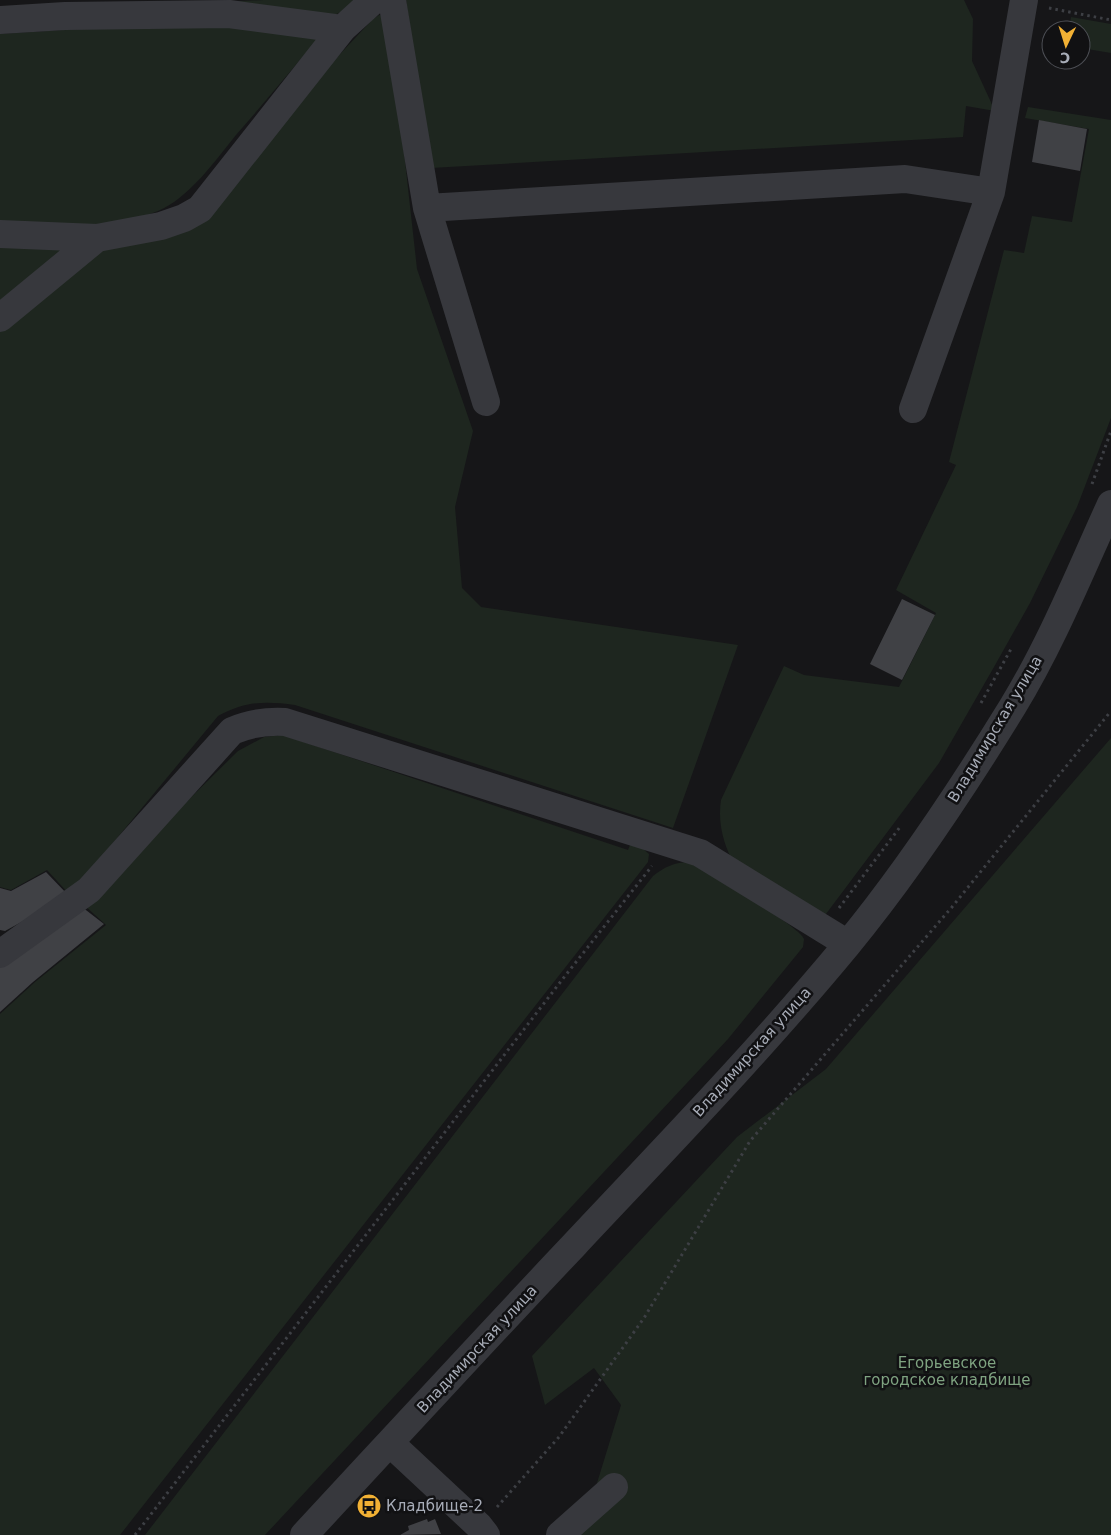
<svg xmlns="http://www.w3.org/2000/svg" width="1111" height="1535" viewBox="0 0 1111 1535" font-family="'DejaVu Sans',sans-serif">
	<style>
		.green { fill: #1e261f }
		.building { fill: #404145 }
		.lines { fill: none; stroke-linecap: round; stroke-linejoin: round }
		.path { stroke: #3d3f44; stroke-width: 3; stroke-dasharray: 2.5 4; stroke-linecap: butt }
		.minor { stroke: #37383d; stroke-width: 28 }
		.labels { text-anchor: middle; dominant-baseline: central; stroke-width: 5; stroke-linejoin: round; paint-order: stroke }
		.street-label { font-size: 15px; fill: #a8adb8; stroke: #111113 }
		.park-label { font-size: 15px; fill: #7fa381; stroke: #111113 }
		.poi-label { font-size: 15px; fill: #a8adb8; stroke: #111113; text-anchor: start }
	</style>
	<rect width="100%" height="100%" fill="#161618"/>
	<path class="green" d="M264 0H361L348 9 334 15 214 2Z
		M406 0H964L973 19 972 61 995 111 966 106 963 137 431 168Z
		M379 15 385 16 397 89 417 269 473 431 455 507 462 588 481 607 738 645 673 828 295 705C265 701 246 701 218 716L70 895 47 870 11 890 0 887V240L144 243 328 67 372 20Z
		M1071 17 1111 24V53L1081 48V30H1069Z
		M190 22 322 34C293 68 265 102 236 135 215 161 189 198 158 211 112 230 49 225 0 224V34Z
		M1028 107 1111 120V418L1077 507 1030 603 994 667 939 763 823 918 731 858C722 839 718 820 721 800L784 666 804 675 899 687 936 613 896 590 956 465 949 462 1004 250 1024 253 1032 216 1072 222 1089 129 1025 118Z
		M283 735 628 850 630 845 642 848 649 854 648 862 120 1535H0V1014L35 982 106 925 83 904 238 751 264 737Z
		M1111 738V1535H581L621 1405 594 1368 545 1405 532 1356 737 1137 826 1069Z
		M690 862C707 873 800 926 804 939L803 947 728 1039 265 1535H145L653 876C665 867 674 862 690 862Z"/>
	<path class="building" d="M1039 120 1087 129 1080 171 1032 162Z
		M902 599 935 615 902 680 870 664Z
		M46 872 69 896 5 931 0 930V888L11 891Z
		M82 907 104 924 33 982 0 1012V966Z
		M427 1519 428 1522 435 1519 441 1534 400 1535 409 1530 408 1526Z"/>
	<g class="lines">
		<path class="path" d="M1049 8 1111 20
			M1092 484 1111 431
			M981 703 1011 649
			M839 908 900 827
			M497 1507 559 1437 644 1318 750 1141 952 907 1111 711
			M135 1535 565 976 652 866"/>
		<path class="minor" d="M392 0 427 208 486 402
			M0 20 65 16 229 14 342 29 374 0
			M427 208 905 179 991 192
			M0 234 97 238 161 226 184 218 200 209 342 29
			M0 318 97 238
			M913 409 991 192 1024 0
			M0 954 89 890 232 731C250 723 266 721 285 722L700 853 848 944
			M390 1443 479 1526 486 1535
			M304 1535C394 1438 484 1340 575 1244 667 1146 761 1049 847 945 908 871 962 789 1013 706 1052 642 1080 572 1111 504
			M560 1535 614 1487"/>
	</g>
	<defs>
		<symbol id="bus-disc" viewBox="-11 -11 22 22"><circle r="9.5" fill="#f2b134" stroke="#111113"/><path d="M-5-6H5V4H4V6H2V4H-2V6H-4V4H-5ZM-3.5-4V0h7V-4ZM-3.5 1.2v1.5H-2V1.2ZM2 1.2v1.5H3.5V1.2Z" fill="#111"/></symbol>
	</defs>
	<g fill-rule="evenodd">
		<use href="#bus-disc" x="355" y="1492" width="28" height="28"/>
	</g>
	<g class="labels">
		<g class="street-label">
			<text transform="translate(995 729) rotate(-59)">Владимирская улица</text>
			<text transform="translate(752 1052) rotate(-48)">Владимирская улица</text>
			<text transform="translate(477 1349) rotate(-47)">Владимирская улица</text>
		</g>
		<g class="park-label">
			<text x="947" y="1363">Егорьевское<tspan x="947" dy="17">городское кладбище</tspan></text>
		</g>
		<g class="poi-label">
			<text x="386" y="1506">Кладбище-2</text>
		</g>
	</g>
	<g transform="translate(1066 45) rotate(184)"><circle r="24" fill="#111113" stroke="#4d4f55"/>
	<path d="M0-4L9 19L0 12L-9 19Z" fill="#f2b134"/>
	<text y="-8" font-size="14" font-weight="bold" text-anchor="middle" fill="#a8adb8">С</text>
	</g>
</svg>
